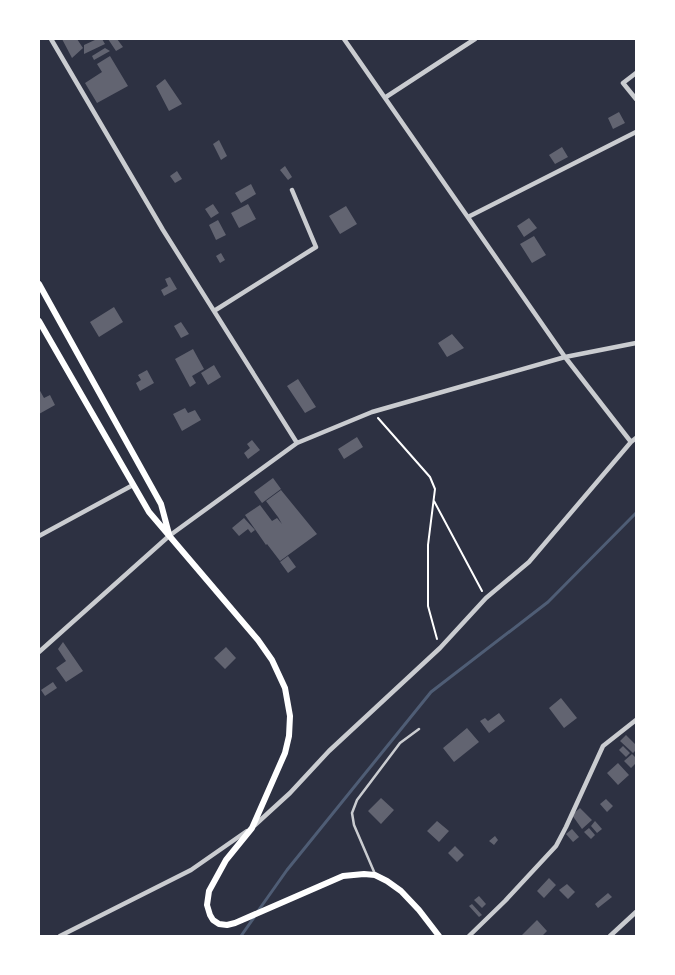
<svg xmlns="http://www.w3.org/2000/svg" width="675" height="975" viewBox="0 0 675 975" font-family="Roboto,sans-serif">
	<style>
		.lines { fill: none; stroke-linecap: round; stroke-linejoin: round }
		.stream { stroke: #4f5d75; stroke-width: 3 }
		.building { fill: #626471 }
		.path { stroke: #fff; stroke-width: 2 }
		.service { stroke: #caccd0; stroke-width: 2.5 }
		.minor { stroke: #caccd0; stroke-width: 4.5 }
		.secondary { stroke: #fff; stroke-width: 6 }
	</style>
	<rect width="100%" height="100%" fill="#2d3142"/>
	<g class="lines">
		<path class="stream" d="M258 911 287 870 431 692 548 602 636 513
			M241 936 255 916"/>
	</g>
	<path class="building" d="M62 39H77L83 48 72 58Z
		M97 39H102L105 44 84 54V45Z
		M108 39H117L123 47 116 51Z
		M105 48 110 51 94 60 92 56Z
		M110 56 128 86 97 103 85 83 102 72 97 64Z
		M165 79 182 104 169 111 156 86Z
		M619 112 625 123 613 129 608 118Z
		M219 140 227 156 221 160 213 144Z
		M562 147 568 157 555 164 549 155Z
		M285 166 292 177 288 180 280 170Z
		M177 171 182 179 175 183 170 176Z
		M251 184 256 194 241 203 235 193Z
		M213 204 219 213 211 218 205 209Z
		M248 204 256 219 239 228 231 213Z
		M346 206 357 224 340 234 329 216Z
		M529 218 537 228 524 237 517 226Z
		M218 220 226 235 216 240 209 225Z
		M534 236 546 255 532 263 520 244Z
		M221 253 225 260 220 263 216 256Z
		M170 277 177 289 164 296 161 290 168 286 165 279Z
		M114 307 123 322 99 337 90 322Z
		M181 322 189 334 181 338 174 326Z
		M452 334 464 348 447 357 438 343Z
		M193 349 204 369 192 376 196 383 190 387 175 359Z
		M214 365 221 377 208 385 201 373Z
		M147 370 154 383 140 391 136 383 141 380 138 375Z
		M298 379 316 407 305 413 287 386Z
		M39 389 44 398 50 395 55 405 39 414Z
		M185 408 188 413 195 410 201 420 182 431 173 414Z
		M357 437 363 447 344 459 338 449Z
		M252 440 260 450 248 459 244 453 250 448 247 444Z
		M273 478 281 489 262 503 254 492Z
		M281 490 317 534 280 561 267 544 266 545 245 515 260 505 272 521 277 518 282 524 278 517 266 501Z
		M244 518 255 530 251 533 248 529 239 536 232 528Z
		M288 556 296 567 288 573 280 562Z
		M63 642 83 671 66 682 56 668 66 661 58 649Z
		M226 647 236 658 225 669 214 658Z
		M53 682 57 688 45 696 41 690Z
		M561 698 577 718 564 728 549 708Z
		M499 713 505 721 489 733 480 721 485 718 488 721Z
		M467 728 479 742 454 762 443 748Z
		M626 735 636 745V750L633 753 620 741Z
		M623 746 630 753 626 757 619 750Z
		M632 754 636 758V763L631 768 624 761Z
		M618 763 629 775 618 785 607 773Z
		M381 798 394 810 381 824 368 811Z
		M606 799 613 806 607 812 600 804Z
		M580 808 592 820 582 829 572 815Z
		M437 821 449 831 439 842 427 831Z
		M595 821 602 829 597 833 591 826Z
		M589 828 595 835 591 839 584 832Z
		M572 829 579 837 573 842 566 834Z
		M495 836 498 840 494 845 489 841Z
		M455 846 464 855 457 862 448 853Z
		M549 878 556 885 544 898 537 891Z
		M567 884 575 892 568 899 559 890Z
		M608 893 612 897 598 908 595 904Z
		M479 896 486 904 482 908 474 900Z
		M472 904 482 915 479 917 469 906Z
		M537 920 547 931 542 936H521Z"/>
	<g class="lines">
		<path class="path" d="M378 418 430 477 435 489 428 545V606L437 639
			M434 501 482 591"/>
		<path class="service" d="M375 874 354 825 352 813 357 800 400 743 419 729"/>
		<path class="minor" d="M51 39 163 230 297 443
			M344 39 565 357 631 442
			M636 73 623 83 636 99
			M386 97 475 39
			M468 217 636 132
			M214 311 316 247 292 190
			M39 536 133 485
			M39 652 169 536 297 443 372 412 565 357 636 343
			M255 825 290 793 329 751 440 648 486 598 529 562 631 442 636 438
			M60 936 191 870 247 831
			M469 936 505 901 556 846 566 827 603 746 636 720
			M610 936 636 912"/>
		<path class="secondary" d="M39 284 161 504 169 534
			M39 321 149 512 258 640 272 660 285 688 290 716 289 736 285 753 252 828 226 860 209 891 207 905 210 915 213 920 219 924 227 925 235 923 343 876 364 874 375 875 387 881 401 891 419 910 439 936"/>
	</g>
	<rect width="675" height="975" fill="none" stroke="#ffffff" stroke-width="80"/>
</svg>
